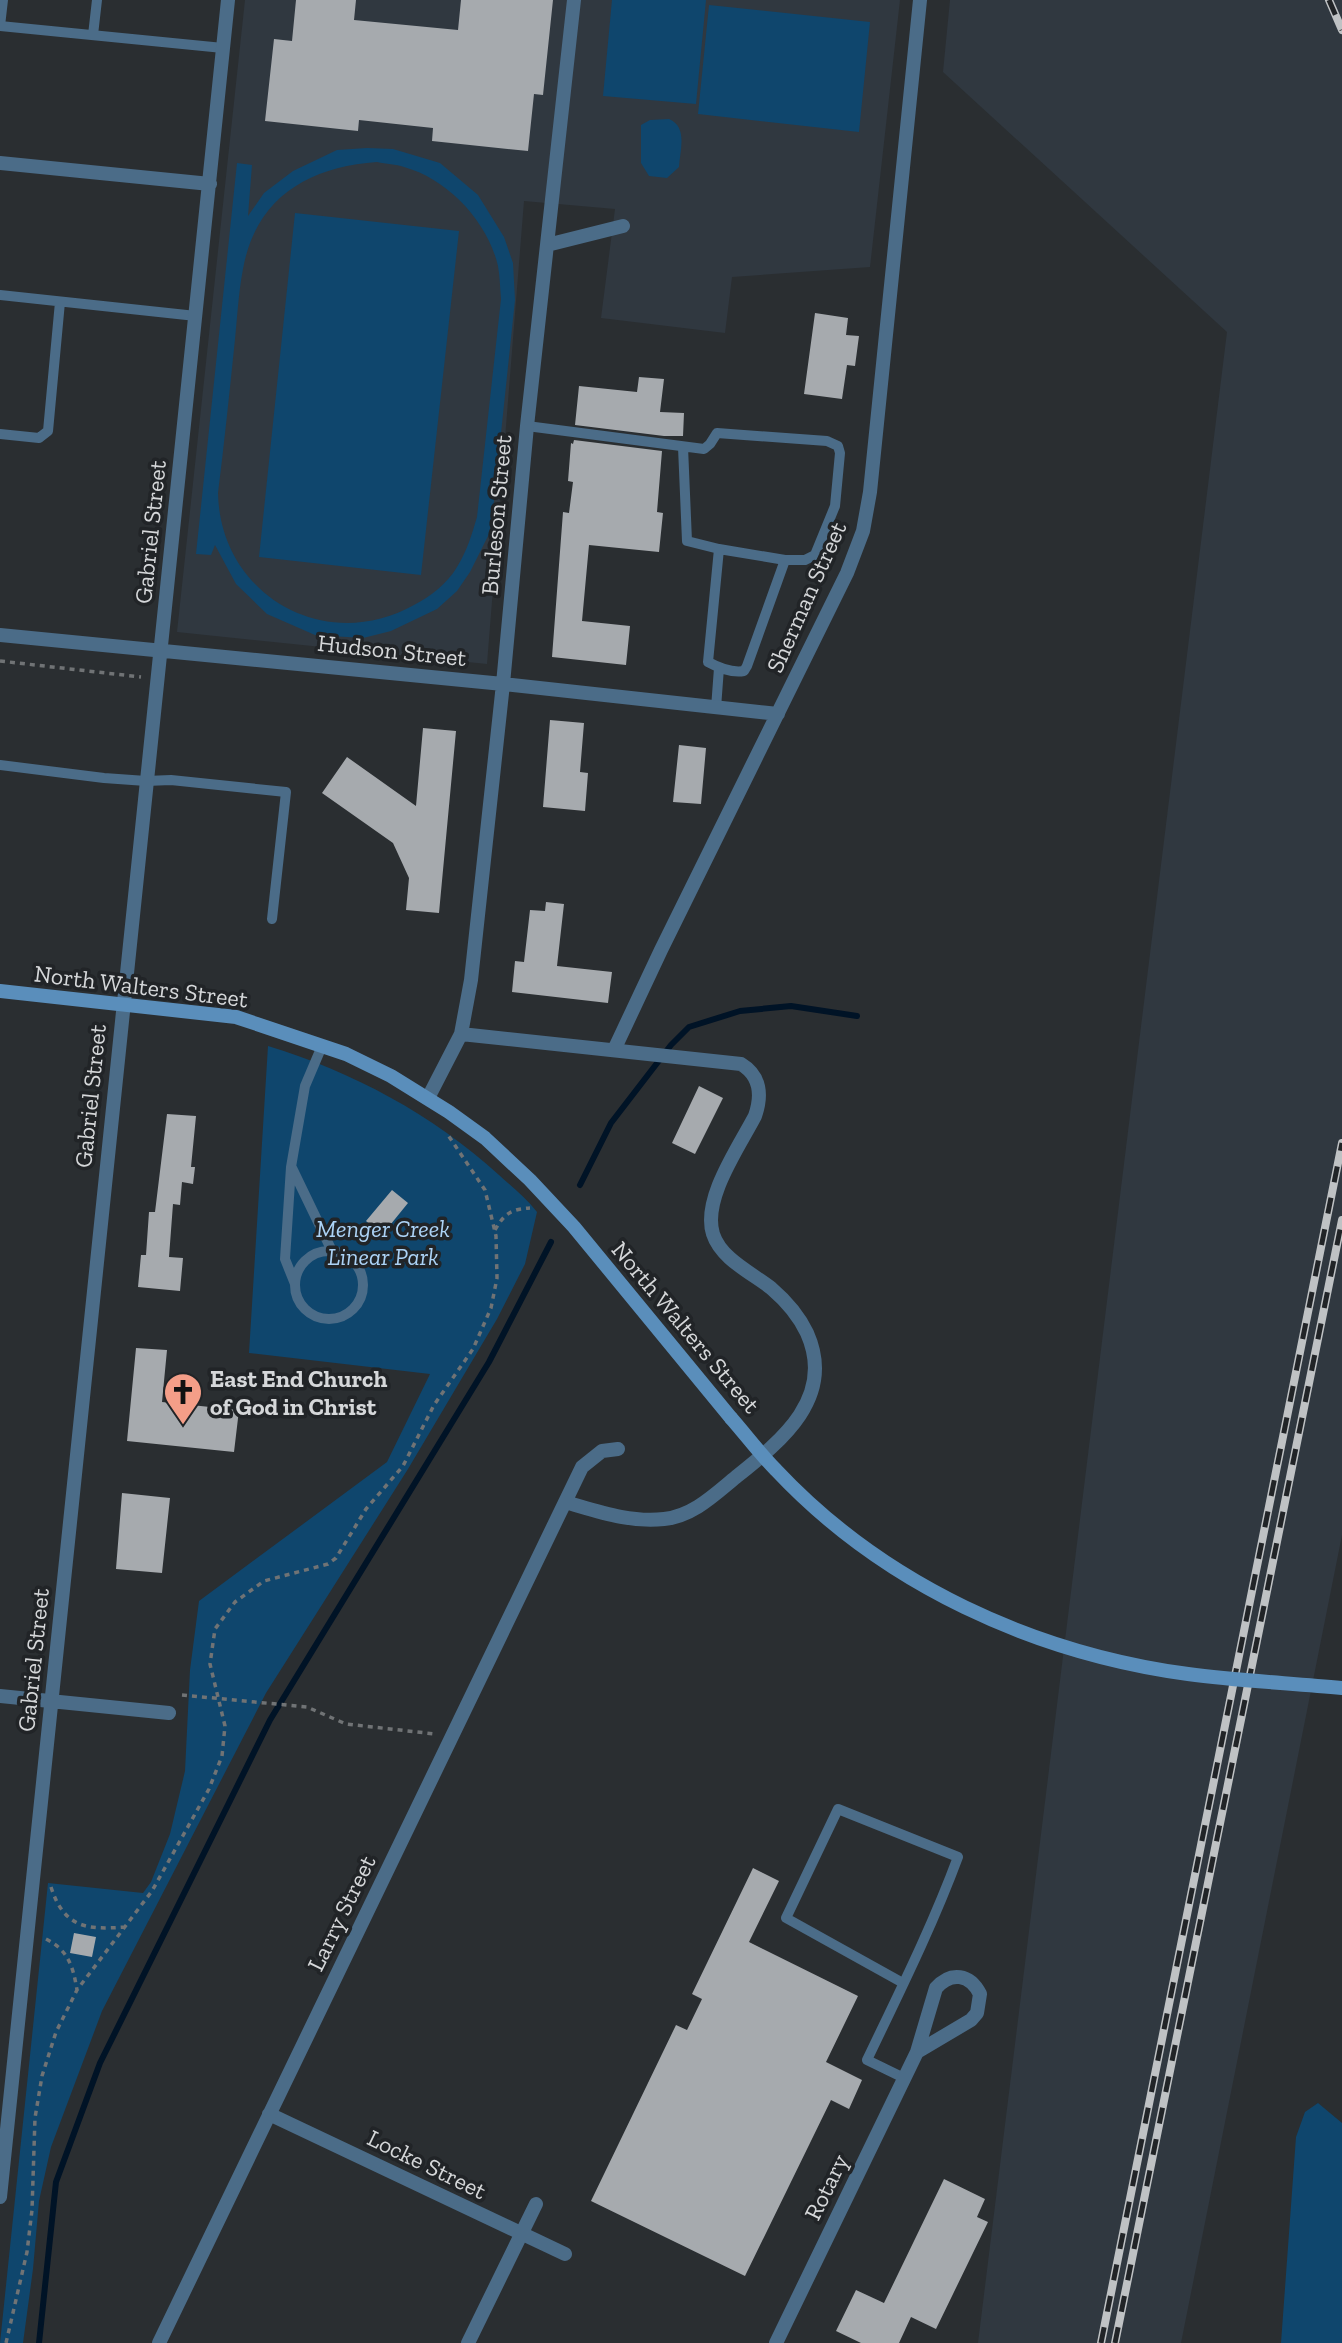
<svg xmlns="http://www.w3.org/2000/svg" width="1342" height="2343" viewBox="0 0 1342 2343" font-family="'Zilla Slab',serif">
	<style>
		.built { fill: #303840 }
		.green { fill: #0f466d; fill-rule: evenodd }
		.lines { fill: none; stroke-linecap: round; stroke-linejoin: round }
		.stream { stroke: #001326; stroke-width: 6 }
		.building { fill: #a6aaae }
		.path { stroke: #707375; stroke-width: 3.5; stroke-dasharray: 5 5; stroke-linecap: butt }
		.service { stroke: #4b6c88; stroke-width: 10 }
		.minor { stroke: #4b6c88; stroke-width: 14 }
		.secondary { stroke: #5a8ebb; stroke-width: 14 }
		.rail-casing { stroke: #bfc2c4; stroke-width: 8 }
		.rail { stroke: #212427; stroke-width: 5; stroke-dasharray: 16; stroke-linecap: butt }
		.secondary-bridge { stroke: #5a8ebb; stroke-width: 14 }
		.labels { text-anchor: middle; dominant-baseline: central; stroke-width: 7; stroke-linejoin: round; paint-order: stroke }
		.street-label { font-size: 24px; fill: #d5d7d9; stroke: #212427 }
		.park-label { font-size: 24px; font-style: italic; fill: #acd3f6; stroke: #212427 }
		.poi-label { font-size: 24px; font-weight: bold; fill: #d5d7d9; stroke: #212427; text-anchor: start }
	</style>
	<rect width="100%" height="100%" fill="#2a2e31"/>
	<path class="built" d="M245 0H900L870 267 732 277 725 333 601 318 615 209 524 201 487 664 177 632Z
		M950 0H1342V1535L1181 2343H978L1227 332 943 72Z"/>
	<path class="green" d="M612 0H706L696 104 603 96Z
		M709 5 870 22 859 132 698 114Z
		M669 119C688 127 680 150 679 167L667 178 649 176 641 163V125L650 120Z
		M367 148 393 149 440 163 478 195 504 237 513 263 515 300 492 519 489 534 470 572 457 591 437 609 391 631 363 638 315 635 267 614 236 584 215 545 211 555 196 554 237 163 252 165 248 216 264 193 293 171 337 150ZM377 162C386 164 396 164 404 167 448 179 488 222 498 266 500 277 500 288 501 299L477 517C472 534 467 551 457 567 447 584 431 596 414 605 325 655 220 595 218 493 224 445 229 397 234 349 237 323 238 295 243 269 256 197 309 167 377 162Z
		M295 213 459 231 421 575 259 557Z
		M268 1046C353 1072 432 1114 499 1175 512 1187 526 1198 537 1212L525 1264 497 1319 408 1469 266 1693 102 2011 51 2147 39 2201 33 2269 23 2343H0L48 1883 143 1893 151 1882 170 1834 185 1771 190 1670 199 1601 387 1462 430 1374 249 1353Z
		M1318 2103 1342 2123V2343H1281L1296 2137 1305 2112Z"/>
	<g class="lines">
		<path class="stream" d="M580 1185 611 1123 671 1045 689 1027 740 1011 791 1006 857 1016
			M39 2343 56 2182 100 2063 270 1720 489 1362 551 1242"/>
	</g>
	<path class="building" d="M296 0H356L354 20 458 30 461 0H553L543 95 534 94 528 151 432 141 433 128 359 120 358 131 265 121 274 39 292 41Z
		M815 313 848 318 846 335 859 336 855 366 847 365 842 399 804 394Z
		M639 377 664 379 660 412 684 413 683 436H664L575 425 579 386 637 392Z
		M574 440 662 451 657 512 663 513 659 552 589 545 582 621 630 626 626 665 552 657 563 512 569 513 573 482 568 481 571 443 573 444Z
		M550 720 584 723 580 772 588 773 585 811 543 807Z
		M423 728 456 731 439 913 406 910 409 878 393 843 322 793 347 757 416 806Z
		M679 745 706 748 701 804 673 802Z
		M546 902 564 904 557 966 612 972 608 1003 512 992 515 961 524 962 530 910 545 911Z
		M699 1086 723 1098 695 1154 672 1143Z
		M167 1114 196 1116 191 1167H195L193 1184 182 1182 180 1205 173 1204 169 1257 183 1258 180 1291 138 1287 141 1255H146L149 1212H155Z
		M392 1190 408 1203 382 1235 366 1221Z
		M136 1348 167 1350 162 1402 239 1410 234 1452 127 1441Z
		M122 1493 170 1498 162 1573 116 1569Z
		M753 1868 779 1881 749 1942 858 1996 826 2062 862 2080 849 2109 831 2100 745 2276 591 2201 676 2025 687 2030 702 1999 692 1994Z
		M74 1933 96 1937 92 1957 70 1953Z
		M944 2179 985 2199 977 2217 988 2222 936 2329 911 2317 899 2343H861L836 2331 856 2290 884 2303Z"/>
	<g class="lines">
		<path class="path" d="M0 661 141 677
			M495 1230C504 1214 511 1209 530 1208
			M182 1695 307 1707 346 1724 435 1734
			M51 1887C64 1928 87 1930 125 1927
			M46 1939C68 1950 73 1966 77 1990
			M6 2343 27 2252 32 2210 35 2118 42 2076 56 2032 77 1990 152 1891 209 1789 222 1756 225 1726 210 1664 215 1629 235 1602 264 1581 328 1564 336 1558 366 1509 403 1466 434 1405 473 1349 491 1308 497 1278 496 1236 485 1190 448 1135"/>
		<path class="service" d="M0 26 223 48
			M0 26 3 0
			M93 35 97 0
			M0 295 196 316
			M527 426 704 449 710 444 717 433 827 441 838 446 840 453 835 506 815 555 805 560H785L747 666 744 671C732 673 719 668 708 662L719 549 687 541 683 447
			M0 434 39 438 48 431 60 302
			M719 549 785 560
			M716 708 719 668
			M0 765 104 778 146 781 171 780 286 792 272 919
			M292 1168 332 1251
			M295 1285a34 34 0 1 1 68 0a34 34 0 1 1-68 0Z
			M295 1284 285 1259 291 1167 305 1086 322 1046
			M903 1983 786 1918 838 1809 958 1857C932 1927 899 1993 867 2060L904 2078"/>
		<path class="minor" d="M0 163 210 184
			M547 245 623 226
			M0 635 503 684 778 714
			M461 1034 741 1064C761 1076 762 1096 755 1116 739 1147 702 1199 713 1234 721 1259 752 1273 771 1288 785 1300 799 1316 807 1333 836 1398 781 1441 736 1477 714 1495 693 1516 664 1519 630 1523 597 1511 565 1502
			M614 1050 661 950 847 573 863 531 870 492 920 0
			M428 1098 461 1034 471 980 503 684 527 426 574 0
			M0 1696 169 1713
			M269 2114 565 2254
			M0 2197 228 0
			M159 2343 582 1467 602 1451 618 1449
			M468 2343 536 2204
			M776 2343 917 2052 936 1988C951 1971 970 1974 980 1994L977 2013 971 2020 917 2052"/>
		<path class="secondary" d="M0 991 236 1017 346 1054 391 1076 449 1112 485 1138 530 1180 574 1227 731 1418"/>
		<defs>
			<path id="rail" d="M1329 0 1342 30
				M1101 2343 1342 1143
				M1115 2343 1342 1220"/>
		</defs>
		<use href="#rail" class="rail-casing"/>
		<use href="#rail" class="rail"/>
		<path class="secondary-bridge" d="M731 1418C746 1435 760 1454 776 1470 884 1585 1034 1653 1188 1674 1239 1681 1291 1683 1342 1688"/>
	</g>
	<defs>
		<symbol id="church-pin" viewBox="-11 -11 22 30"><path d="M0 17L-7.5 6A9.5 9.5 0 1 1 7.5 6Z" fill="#f49e88" stroke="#212427"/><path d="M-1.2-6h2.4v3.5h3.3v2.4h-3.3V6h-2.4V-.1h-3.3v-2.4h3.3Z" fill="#111"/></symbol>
	</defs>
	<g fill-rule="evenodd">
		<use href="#church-pin" x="161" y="1370" width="44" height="60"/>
	</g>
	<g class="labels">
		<g class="street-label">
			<text transform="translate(496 515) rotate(-85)">Burleson Street</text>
			<text transform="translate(150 532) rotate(-84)">Gabriel Street</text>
			<text transform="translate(806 597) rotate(-66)">Sherman Street</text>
			<text transform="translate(392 650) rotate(6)">Hudson Street</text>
			<text transform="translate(141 986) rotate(7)">North Walters Street</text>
			<text transform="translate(90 1096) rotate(-84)">Gabriel Street</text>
			<text transform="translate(686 1327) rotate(50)">North Walters Street</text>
			<text transform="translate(33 1660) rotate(-84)">Gabriel Street</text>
			<text transform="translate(341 1913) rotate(-64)">Larry Street</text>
			<text transform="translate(427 2164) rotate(26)">Locke Street</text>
			<text transform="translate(826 2187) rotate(-64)">Rotary</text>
		</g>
		<g class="park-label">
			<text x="383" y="1228">Menger Creek<tspan x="383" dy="28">Linear Park</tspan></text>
		</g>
		<g class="poi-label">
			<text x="210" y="1378">East End Church<tspan x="210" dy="28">of God in Christ</tspan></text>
		</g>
	</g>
</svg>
